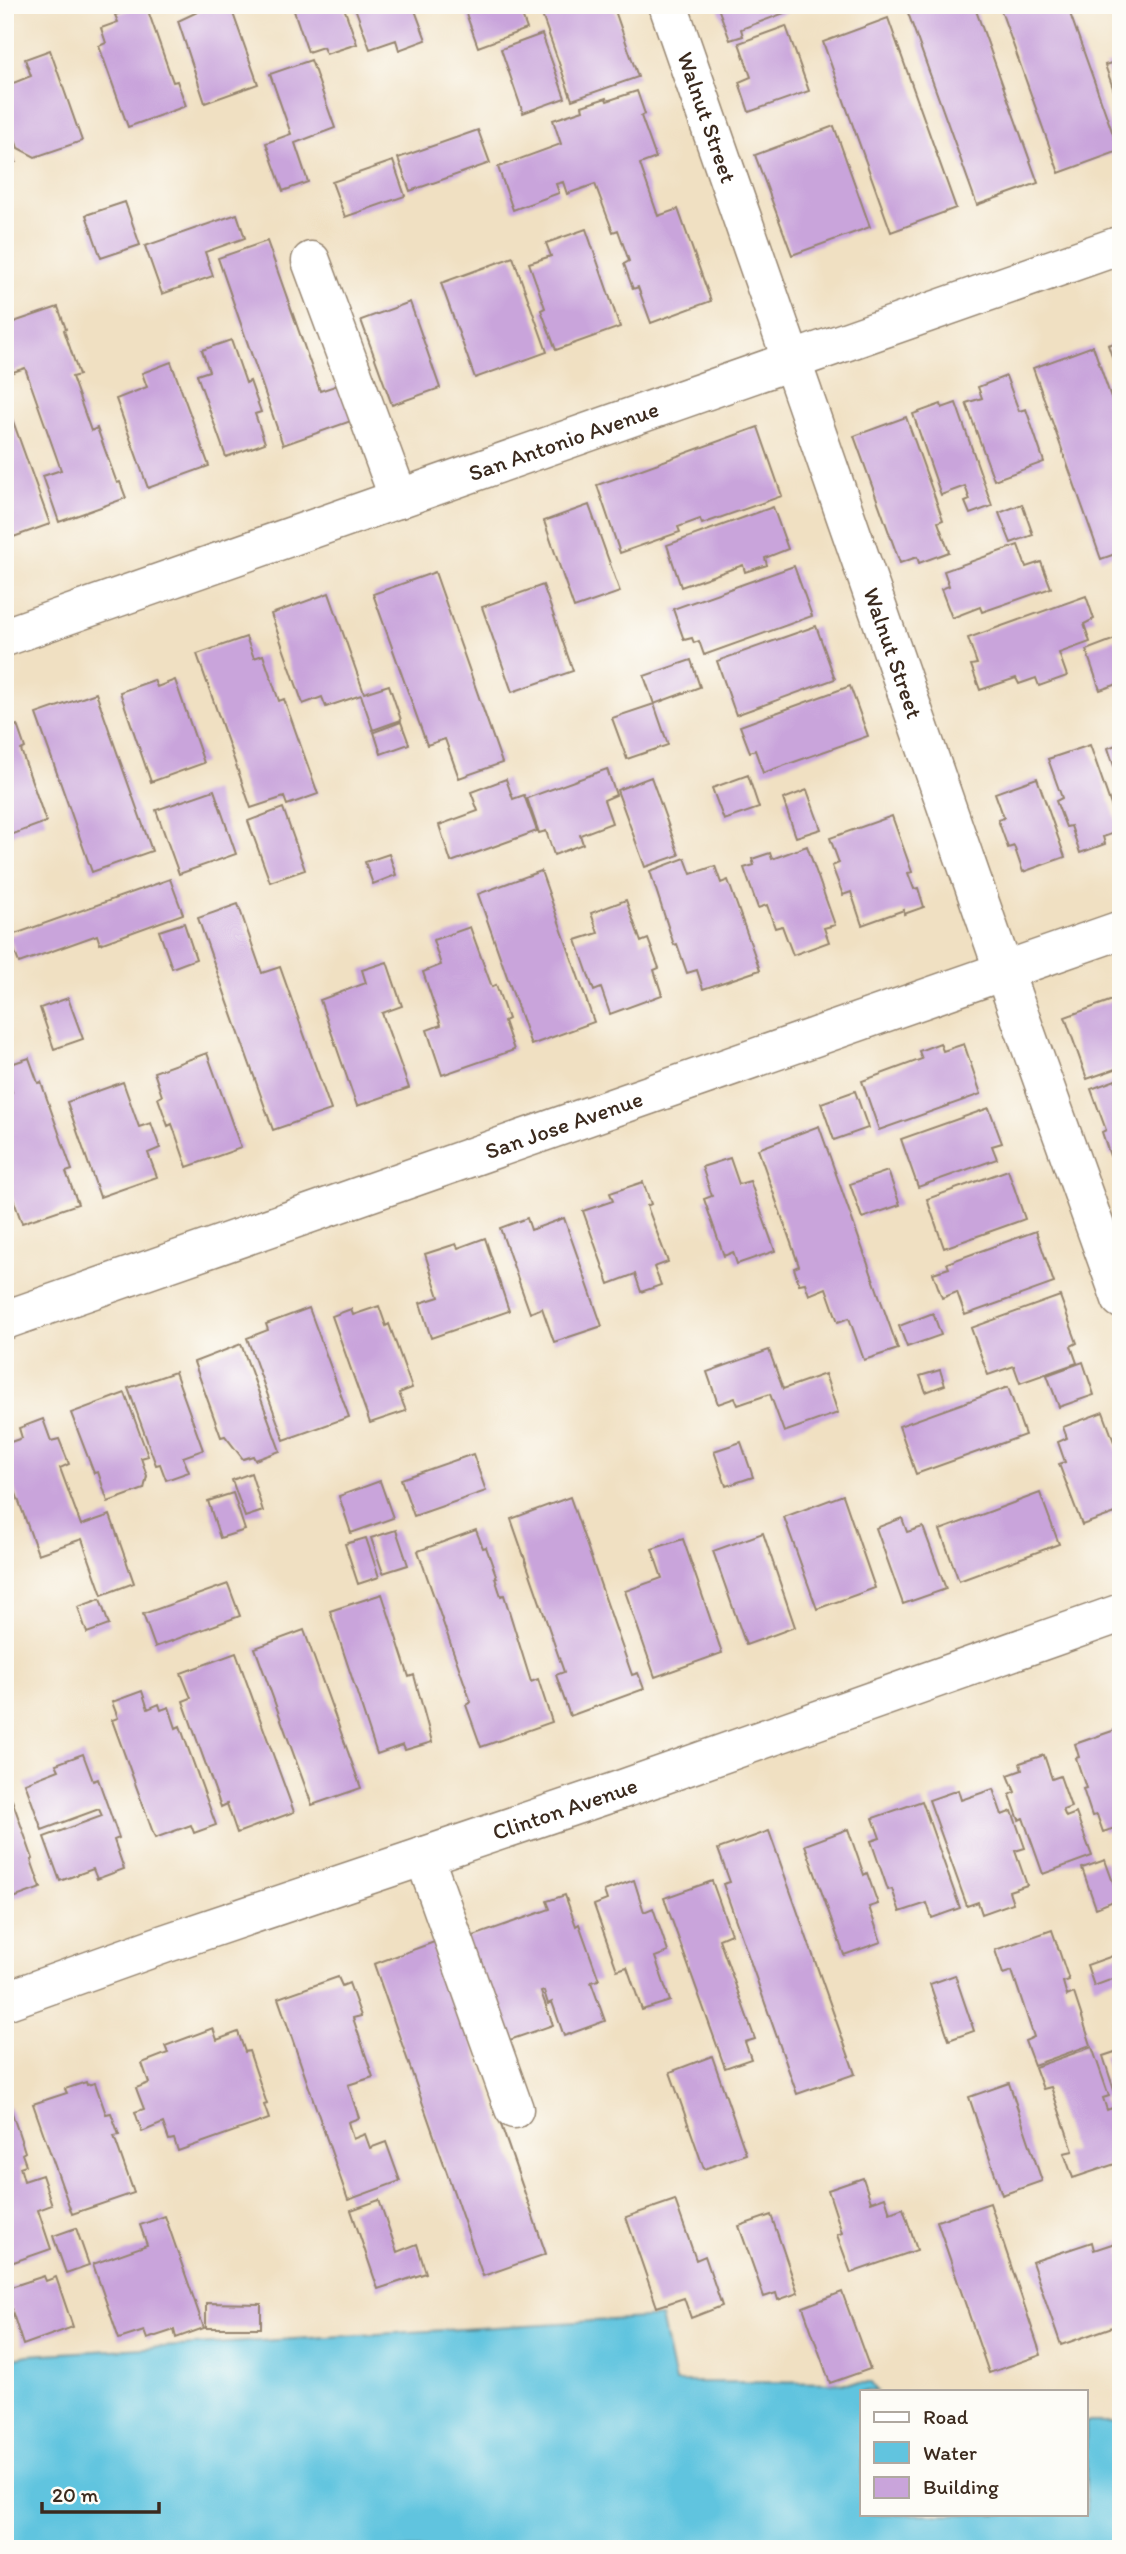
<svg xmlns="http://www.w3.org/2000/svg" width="1126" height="2554" viewBox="0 0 1126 2554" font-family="Itim,sans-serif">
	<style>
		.water { fill: #61c4df; stroke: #4e777e; stroke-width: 2 }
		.building { fill: #c9a4db }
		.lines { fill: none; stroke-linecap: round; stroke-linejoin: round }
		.minor-casing { stroke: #968570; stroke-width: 41 }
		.minor { stroke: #fff; stroke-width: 38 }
		.labels { text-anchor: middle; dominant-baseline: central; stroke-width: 7; stroke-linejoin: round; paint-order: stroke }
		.street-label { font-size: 23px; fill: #3b2a1e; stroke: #fdfcf7 }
	</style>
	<rect width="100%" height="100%" fill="#fdfcf7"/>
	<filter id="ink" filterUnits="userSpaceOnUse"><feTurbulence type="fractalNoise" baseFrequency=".0143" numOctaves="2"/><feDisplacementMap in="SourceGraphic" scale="14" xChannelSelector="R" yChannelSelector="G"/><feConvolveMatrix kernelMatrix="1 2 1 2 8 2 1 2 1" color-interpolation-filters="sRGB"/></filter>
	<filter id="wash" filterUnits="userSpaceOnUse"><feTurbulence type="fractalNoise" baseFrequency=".00686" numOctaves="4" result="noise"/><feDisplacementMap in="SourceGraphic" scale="28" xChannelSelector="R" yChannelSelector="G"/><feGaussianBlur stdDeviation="1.57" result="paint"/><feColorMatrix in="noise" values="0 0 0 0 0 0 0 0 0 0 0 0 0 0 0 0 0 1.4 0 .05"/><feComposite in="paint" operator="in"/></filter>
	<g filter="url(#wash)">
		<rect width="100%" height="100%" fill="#f0e0c2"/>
		<path class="water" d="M661 2317 675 2382 871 2383 877 2391H862V2514H1086V2422H1121V2549H5V2360L28 2355Z"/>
		<g id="blocks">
			<path class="building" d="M142 5H146L173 82 177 81 186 106 128 127 99 46 106 43 101 28 118 22 115 15Z
				M212 5H230L258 84 205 103 178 21Z
				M292 5H343L357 44 326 54 323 47 308 52Z
				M354 5H413L426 40 399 50 396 40 370 49Z
				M463 5H518L527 29 478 47Z
				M535 5H613L638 77 572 100 542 15 538 16Z
				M717 5H788L790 11 741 29 743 36 730 40Z
				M919 5H974L1038 183 977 205 907 10Z
				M999 5H1067L1119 151 1059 173Z
				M888 18 956 208 891 232 823 42Z
				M786 26 809 91 749 112 739 82 751 77 739 43Z
				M542 34 565 98 523 113 501 49Z
				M50 50 82 141 35 157 18 148 10 125 5 127V69L11 84 31 76 25 59Z
				M311 60 335 128 295 143 308 182 283 191 266 143 291 134 270 74Z
				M1121 60V108H1120L1105 65Z
				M637 91 645 114 641 116 656 158 640 164 658 216 678 209 711 301 651 323 638 287 633 289 624 264 629 261 618 230 613 232 595 184 567 194 563 182 556 184 559 193 513 210 498 167 561 144 553 120 583 110 582 106 606 98 607 101Z
				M834 126 870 227 792 255 755 155Z
				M478 130 490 163 410 191 398 158Z
				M5 131 16 162 5 166Z
				M393 161 405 196 345 217 332 182Z
				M125 202 140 245 101 258 86 215Z
				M237 214 245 238 205 252 213 276 162 294 145 246Z
				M586 229 620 327 556 350 541 310 545 308 529 263 551 256 546 243Z
				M267 241 320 391 341 384 354 420 283 445 218 258Z
				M513 257 547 352 475 378 441 283Z
				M410 302 440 388 392 405 361 320Z
				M58 307 66 329 64 330 79 375 72 377 91 431 97 428 117 483 120 482 126 498 59 522 43 476 61 470 25 368 7 374 5 369V325Z
				M231 340 246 383 250 381 261 412 255 414 265 443 226 457 197 375 209 371 202 350Z
				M1121 341V380H1120L1108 345Z
				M1093 346 1121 426V552L1101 559 1033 368Z
				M171 362 209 466 148 488 116 399 147 387 142 373Z
				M1006 376 1019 411 1026 409 1044 462 994 480 966 403 982 398 978 387Z
				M5 399 50 524 5 540Z
				M956 403 992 506 970 514 965 502 970 500 965 486 941 495 913 414 941 404 942 408Z
				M906 417 943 520 938 522 949 552 919 563 917 557 900 563 854 436Z
				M758 427 782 496 702 524 700 519 678 527 680 532 620 553 597 485Z
				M1022 504 1033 535 1011 543 999 513Z
				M589 505 620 592 574 608 544 521Z
				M773 507 788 549 765 558 767 565 745 572 743 565 681 587 667 545Z
				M1018 545 1026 567 1041 562 1051 588 982 612 980 607 952 618 941 589 949 586 944 571Z
				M794 566 812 616 704 655 699 641 694 643 692 638 684 640 673 609Z
				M435 572 502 763 459 778 445 739 427 745 373 594Z
				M543 585 573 671 512 692 482 607Z
				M329 593 364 693 389 685 401 720 373 730 361 695 326 707 322 697 303 704 271 614Z
				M1086 596 1094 619 1084 624 1090 642 1059 653 1067 676 1039 686 1036 678 1019 684 1016 678 980 690 971 665 977 664 968 638Z
				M816 626 835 679 736 715 717 661Z
				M246 637 254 658 263 655 279 701 284 699 318 794 287 805 284 797 251 808 197 654Z
				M1115 639 1121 654V683L1100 690 1086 650Z
				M691 660 700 687 654 704 644 676Z
				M154 680 157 687 175 680 204 763 151 782 120 692Z
				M850 686 868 736 763 773 755 750 750 752 740 726Z
				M96 693 152 851 92 872 36 714Z
				M654 704 668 745 627 759 612 718Z
				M401 722 409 744 381 754 374 732Z
				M17 725 25 748 21 750 46 822 5 837V729Z
				M1121 743V793H1120L1116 779 1118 778 1108 748Z
				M1090 745 1120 831 1103 837 1105 844 1080 853 1071 826 1066 827 1056 801 1062 798 1048 759Z
				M607 769 616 795 604 800 612 823 580 835 583 844 554 855 546 831 539 833 527 798Z
				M748 775 759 808 724 820 712 788Z
				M651 777 679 855 645 867 617 790Z
				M1037 778 1065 857 1023 872 1014 846 1008 848 998 820 1004 818 995 793Z
				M506 779 513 799 524 795 537 831 451 862 439 825 478 811 471 792Z
				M214 790 236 854 179 874 156 810Z
				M807 790 821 829 796 837 783 799Z
				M283 808 305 870 270 882 248 821Z
				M892 816 912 872 908 873 914 889 918 888 924 907 904 914V910L862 925 851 892 843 895 832 866 839 863 830 838Z
				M807 846 835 925 824 928 829 942 793 955 782 926 775 928 767 905 758 908 744 868 754 865 752 859 770 853 772 859Z
				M389 854 396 875 373 884 365 862Z
				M685 858 691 874 715 866 721 883 728 880 760 970 703 989 697 970 687 973 677 944 674 945 650 871Z
				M541 871 594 1022 531 1045 478 894Z
				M170 879 183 914 100 944 97 935 19 963 9 936Z
				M626 900 641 942 648 939 659 968 654 970 662 995 610 1014 601 988 594 991 576 940 598 933 591 913Z
				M238 904 262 973 280 967 331 1110 273 1130 198 918Z
				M184 923 196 959 172 968 159 931Z
				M470 927 492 987 496 985 508 1019 504 1021 514 1050 442 1075 427 1030 441 1025 423 972 441 965 433 940Z
				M387 962 402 1006 382 1013 409 1088 357 1106 320 1000 366 983 362 970Z
				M1121 997V1067L1087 1079 1065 1017Z
				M68 998 83 1039 54 1049 40 1008Z
				M940 1043 943 1051 964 1044 981 1094 879 1130 862 1081 922 1059 919 1051Z
				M207 1053 241 1148 187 1167 172 1124 168 1126 158 1098 162 1096 154 1072Z
				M29 1058 38 1083 41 1082 72 1170 66 1172 78 1204 22 1223 5 1177V1094L12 1092 5 1066Z
				M1121 1078V1152L1110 1156 1102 1132 1106 1130 1091 1089Z
				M123 1082 139 1127 151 1123 160 1148 148 1153 157 1177 100 1197 67 1102Z
				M855 1091 868 1128 834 1140 821 1103Z
				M989 1108 1002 1143 992 1146 997 1159 918 1187 901 1139Z
				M819 1126 898 1349 864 1360 849 1318 838 1322 826 1288 809 1295 805 1283 799 1284 794 1268 799 1266 758 1149Z
				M730 1158 739 1184 750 1181 775 1251 737 1264 733 1252 724 1256 704 1199 712 1196 702 1167Z
				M1008 1170 1025 1219 944 1248 927 1199Z
				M888 1171 900 1205 862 1218 850 1184Z
				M643 1182 651 1204 647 1206 668 1262 654 1267 661 1285 641 1292 635 1274 609 1284 583 1211 613 1201 610 1193Z
				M527 1218 531 1230 564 1218 602 1326 554 1342 542 1308 530 1313 500 1228Z
				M1036 1231 1054 1283 965 1315 957 1292 942 1298 933 1273 949 1268 947 1263Z
				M485 1238 509 1311 431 1338 420 1303 439 1297 425 1254 456 1244 458 1248Z
				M1060 1296 1077 1343 1071 1346 1077 1363 1020 1383 1014 1366 988 1375 971 1328Z
				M379 1306 386 1326 389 1324 412 1388 399 1393 406 1411 370 1423 332 1316 351 1309 353 1315Z
				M309 1308 349 1417 284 1440 247 1338 268 1330 266 1324Z
				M933 1313 941 1335 907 1347 899 1326Z
				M241 1344 280 1451 255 1460 253 1456 243 1459 225 1436 221 1437 194 1362Z
				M769 1350 783 1389 825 1374 838 1413 784 1432 770 1394 738 1405 735 1398 718 1404 707 1372Z
				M1083 1362 1094 1395 1059 1407 1047 1375Z
				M940 1370 945 1385 926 1392 920 1376Z
				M175 1372 203 1450 183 1457 189 1472 166 1480 160 1464 156 1465 128 1388Z
				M1008 1387 1025 1435 916 1474 899 1426Z
				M125 1393 148 1456 141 1458 147 1476 144 1489 108 1502 98 1472 94 1473 71 1413Z
				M1103 1412 1121 1461V1511L1082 1525 1059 1464 1065 1462 1058 1442 1067 1438 1063 1427Z
				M43 1419 51 1441 59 1439 69 1464 60 1468 81 1525 110 1515 134 1583 102 1595 82 1539 38 1554 5 1463V1444L22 1438 19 1428Z
				M741 1442 753 1477 726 1486 714 1451Z
				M473 1454 486 1491 414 1516 401 1479Z
				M251 1473 263 1511 245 1517 232 1480Z
				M380 1481 393 1518 351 1533 339 1496Z
				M233 1493 245 1530 220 1538 208 1501Z
				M1040 1493 1059 1544 959 1581 940 1530Z
				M843 1495 875 1588 817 1609 784 1517Z
				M570 1497 632 1675 638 1673 644 1689 570 1716 556 1675 564 1672 511 1519Z
				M902 1518 907 1532 923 1527 946 1589 903 1604 876 1528Z
				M396 1530 408 1565 383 1573 371 1538Z
				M476 1530 483 1548 486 1547 497 1578H495L501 1596 504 1595 531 1682 538 1679 552 1722 481 1747 466 1705 471 1702 418 1551Z
				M763 1533 795 1627 746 1645 713 1551Z
				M366 1538 379 1577 358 1584 345 1544Z
				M683 1539 722 1653 655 1677 625 1591 662 1578 652 1549Z
				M228 1584 240 1616 155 1647 143 1614Z
				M382 1594 409 1677 414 1675 432 1742 405 1750 403 1745 377 1754 330 1611Z
				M100 1599 109 1625 87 1633 78 1607Z
				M304 1630 361 1788 312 1805 255 1648Z
				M236 1653 294 1812 237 1833 227 1804 221 1807 183 1701 191 1698 181 1673Z
				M142 1691 148 1709 159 1704 161 1710 169 1707 176 1728 180 1726 216 1825 194 1833 191 1825 155 1838 112 1720 118 1718 112 1702Z
				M1121 1728V1826L1103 1832 1097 1815 1092 1816 1083 1789 1086 1788 1076 1758 1079 1757 1075 1744Z
				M83 1754 93 1781 98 1779 119 1838 114 1840 124 1869 97 1879 93 1869 60 1881 44 1837 102 1816 99 1809 42 1830 25 1783 59 1770 56 1764Z
				M1044 1755 1052 1779 1060 1776 1071 1807 1063 1810 1066 1817 1076 1813 1092 1856 1043 1874 1023 1818 1019 1820 1010 1795 1015 1792 1008 1775 1022 1770 1020 1763Z
				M6 1783 33 1859 31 1860 41 1888 5 1901Z
				M993 1789 1002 1815 1012 1811 1025 1848 1015 1851 1027 1885 1009 1891 1013 1903 982 1914 978 1902 967 1906 929 1800 958 1790 961 1800Z
				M922 1801 960 1908 932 1918 927 1903 900 1912 892 1889 888 1890 871 1841 880 1838 873 1818Z
				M848 1829 864 1875 867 1873 878 1904 869 1907 881 1942 844 1955 805 1845Z
				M769 1831 855 2074 797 2094 723 1884 730 1882 718 1849Z
				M1105 1860 1119 1899 1096 1908 1082 1868Z
				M634 1880 644 1912 653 1908 668 1952 655 1957 670 2001 642 2010 627 1967 617 1970 594 1905 607 1900 604 1891Z
				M712 1881 731 1934 719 1939 755 2039 745 2042 751 2059 725 2068 664 1898Z
				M565 1895 576 1926 579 1924 599 1980 591 1982 605 2021 564 2036 552 2002 548 2004 544 1991 541 1992 553 2025 501 2043 465 1939 550 1909 547 1901Z
				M1052 1930 1069 1980 1063 1982 1067 1996 1074 1993 1091 2045 1034 2065 1025 2041 1034 2037 1012 1971 1003 1974 995 1950Z
				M437 1941 546 2254 483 2276 374 1964Z
				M1121 1953V1976L1094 1986 1087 1965Z
				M955 1975 974 2031 949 2040 930 1984Z
				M338 1977 342 1986 349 1983 361 2016 353 2018 373 2077 348 2085 359 2118 348 2122 353 2139 365 2134 370 2148 386 2142 400 2181 348 2200 278 1998Z
				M213 2028 217 2040 238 2032 245 2052 249 2051 267 2104 264 2105 269 2119 178 2151 174 2139 169 2140 163 2123 142 2132 135 2112 144 2109 136 2088 149 2083 142 2063 168 2053 165 2046Z
				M1092 2047 1109 2096 1103 2098 1107 2110 1112 2108 1121 2132V2162L1073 2178 1064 2153 1073 2151 1051 2087 1043 2089 1035 2067Z
				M1121 2050V2088L1114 2090 1103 2056Z
				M712 2056 746 2154 704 2169 670 2072Z
				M86 2082 87 2085 95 2083 106 2114 111 2113 119 2135 114 2136 134 2193 72 2214 33 2104 67 2093 65 2089Z
				M1009 2083 1042 2181 1002 2195 969 2097Z
				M10 2107 25 2152 22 2154 26 2165 20 2167 24 2181 42 2175 52 2205 38 2210 51 2249 5 2265V2109Z
				M863 2178 871 2202 885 2197 890 2213 903 2208 917 2250 851 2273 837 2235 842 2233 828 2190Z
				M379 2200 397 2252 417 2244 426 2273 378 2289 351 2210Z
				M675 2200 696 2260 705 2256 722 2306 691 2318 684 2298 657 2307 626 2217Z
				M990 2203 1041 2355 989 2373 937 2221Z
				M771 2215 798 2293 778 2300 776 2293 764 2297 739 2226Z
				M165 2216 204 2328 176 2338 174 2330 147 2339 144 2331 119 2339 93 2264 147 2245 140 2225Z
				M76 2228 89 2265 66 2273 53 2236Z
				M1121 2241V2324L1061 2345 1032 2262 1092 2242 1094 2250Z
				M44 2276 46 2281 56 2277 73 2327 23 2345 5 2289Z
				M842 2292 870 2369 830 2383 803 2307Z
				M206 2303 261 2304V2328H206Z"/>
		</g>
	</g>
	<g filter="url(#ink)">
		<use href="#blocks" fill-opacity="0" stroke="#968570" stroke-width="2"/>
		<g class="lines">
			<defs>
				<g id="minor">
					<path id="s1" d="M668 5 1004 972 1121 1299"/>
					<path d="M311 261 399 499"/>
					<path id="s2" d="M5 637 1121 245"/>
					<path id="s3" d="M5 1320 1121 930"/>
					<path d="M424 1856 514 2109"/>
					<path id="s4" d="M5 2001 164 1944 617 1791 1121 1613"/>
				</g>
			</defs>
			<use href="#minor" class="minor-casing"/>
			<use href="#minor" class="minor"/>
		</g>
	</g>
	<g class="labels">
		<g class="street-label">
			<text stroke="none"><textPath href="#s1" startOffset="119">Walnut Street</textPath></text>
			<text stroke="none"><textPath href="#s2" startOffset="592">San Antonio Avenue</textPath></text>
			<text stroke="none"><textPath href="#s1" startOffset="686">Walnut Street</textPath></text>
			<text stroke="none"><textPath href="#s3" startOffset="592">San Jose Avenue</textPath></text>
			<text stroke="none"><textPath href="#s4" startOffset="592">Clinton Avenue</textPath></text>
		</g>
	</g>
	<rect width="1126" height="2554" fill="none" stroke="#fdfcf7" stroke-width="28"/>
	<rect x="860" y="2390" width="228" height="126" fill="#fdfcf7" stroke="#afa8a0" stroke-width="2"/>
	<rect x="874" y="2412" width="35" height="10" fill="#ffffff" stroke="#afa8a0" stroke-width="2"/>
	<text x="923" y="2424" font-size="21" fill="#3b2a1e">Road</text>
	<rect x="874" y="2442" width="35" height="21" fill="#61c4df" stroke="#afa8a0" stroke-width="2"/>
	<text x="923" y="2460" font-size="21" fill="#3b2a1e">Water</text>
	<rect x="874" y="2477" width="35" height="21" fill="#c9a4db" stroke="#afa8a0" stroke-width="2"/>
	<text x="923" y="2494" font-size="21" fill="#3b2a1e">Building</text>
	<path d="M42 2502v10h117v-10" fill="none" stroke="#3b2a1e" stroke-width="3.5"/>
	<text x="52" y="2502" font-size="21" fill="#3b2a1e" stroke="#fdfcf7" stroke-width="5" paint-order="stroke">20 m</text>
</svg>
